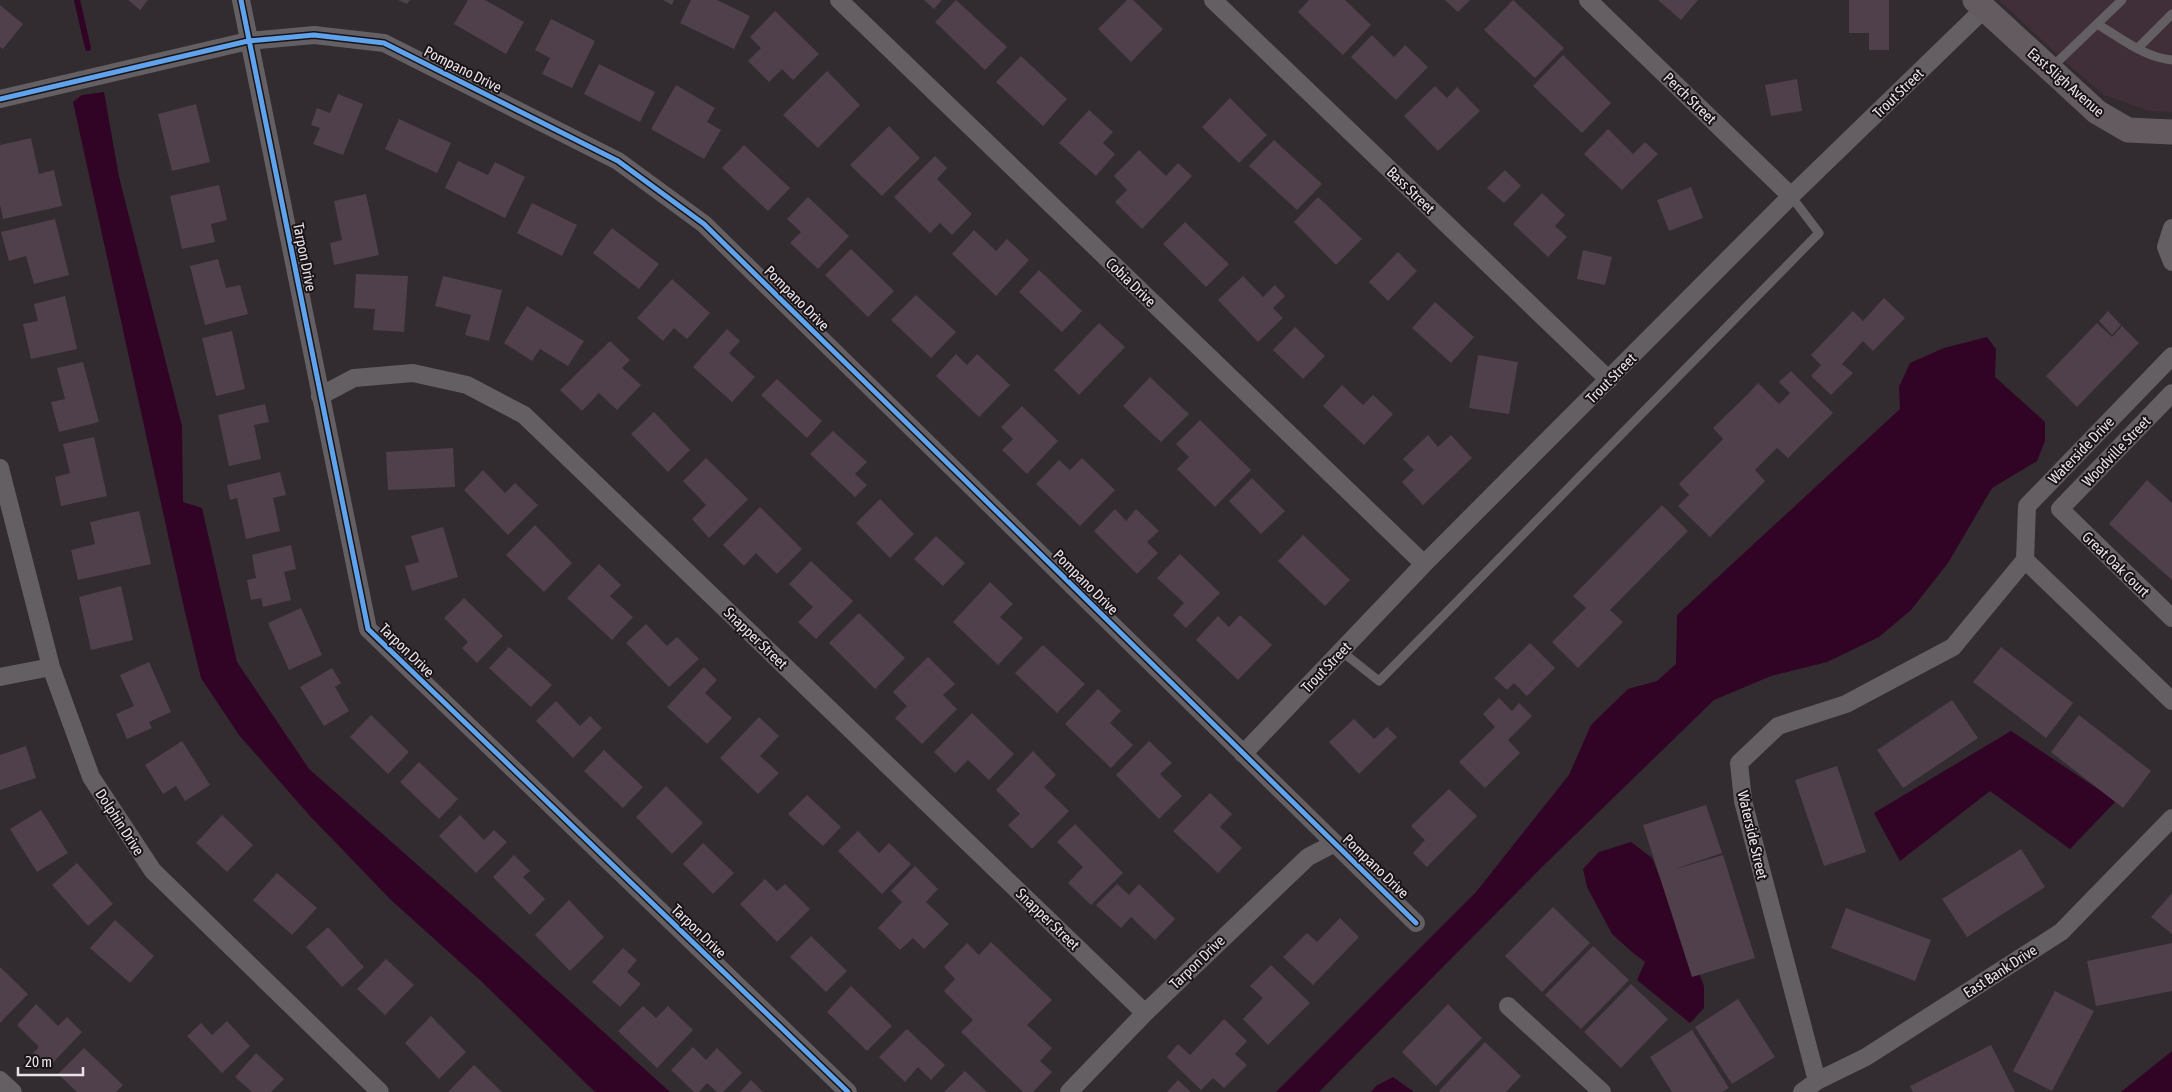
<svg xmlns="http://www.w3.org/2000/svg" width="2172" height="1092" viewBox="0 0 2172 1092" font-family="'Asap Condensed',sans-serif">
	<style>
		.built { fill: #402e39 }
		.water { fill: #310426 }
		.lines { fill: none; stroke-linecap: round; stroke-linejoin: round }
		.stream { stroke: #310426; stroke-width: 6 }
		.building { fill: #50404b }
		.lane { stroke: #645f62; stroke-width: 9 }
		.street { stroke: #645f62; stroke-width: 18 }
		.secondary { stroke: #645b61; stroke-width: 25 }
		.cycleway-casing { stroke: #181316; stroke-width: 8 }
		.cycleway { stroke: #60a3ed; stroke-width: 5 }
		.labels { text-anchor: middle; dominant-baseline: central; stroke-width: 4; stroke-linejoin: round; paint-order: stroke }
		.street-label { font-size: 15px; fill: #ebe2e8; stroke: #181316 }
	</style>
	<rect width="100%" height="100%" fill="#322b2f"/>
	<path class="built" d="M1999 0H2172V112L2149 111 2104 95 2074 70Z"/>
	<path class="water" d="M104 92 119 177 182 426 183 502 202 508 237 662 309 769 473 914 670 1092H595L481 981 391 900 310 816 239 735 201 678 184 608 73 102 82 95Z
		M1987 337 1996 349 1995 377 2045 422V441L2037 461 1992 488 1948 563 1911 610 1879 637 1827 662 1771 676 1714 700 1541 868 1319 1092H1276L1476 892 1569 775 1591 725 1628 689 1657 681 1676 664 1677 615 1900 409 1899 387 1910 363 1944 348Z
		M2011 731 2116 801 2070 849 1990 791 1900 861 1874 813Z
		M1631 842 1652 858 1704 986V1008L1690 1023 1637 980 1645 962 1632 952 1612 934 1587 887 1583 869 1599 852Z
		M2172 1051V1092H2121Z
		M1393 1077 1414 1092H1371L1376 1086Z"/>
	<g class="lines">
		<path class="stream" d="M77 0 88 48"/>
	</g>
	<path class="building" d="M128 0H148L140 10Z
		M398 0H410L407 4Z
		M468 0H485L524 22 506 54 454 24Z
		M663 0H674L672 5Z
		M691 0H717L750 16 734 49 680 23Z
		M924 0H942L934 9Z
		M956 0 1007 47 985 70 935 22Z
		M1127 0H1133L1163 29 1131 62 1098 29Z
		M1309 0H1345L1371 25 1343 55 1298 12Z
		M1445 0H1470L1458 12Z
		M1513 0 1564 48 1535 78 1484 30Z
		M1658 0H1698L1681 20Z
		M1849 0H1889V50H1869V33H1849Z
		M0 5 23 24 3 49 0 47Z
		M775 11 819 54 793 80 782 69 769 82 748 61 761 48 750 37Z
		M551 19 595 41 572 88 542 74 550 58 535 50Z
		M1372 35 1394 57 1405 45 1428 67 1396 100 1351 57Z
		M1563 55 1611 103 1582 133 1533 86Z
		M1021 56 1067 99 1043 126 996 82Z
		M599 64 655 92 640 122 584 94Z
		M827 71 860 105 818 148 783 115Z
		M1797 79 1802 111 1771 116 1765 85Z
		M676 85 715 108 707 122 721 130 704 159 651 129Z
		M1435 86 1447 98 1457 87 1480 111 1438 151 1404 116Z
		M338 94 363 104 343 155 313 144 320 128 311 125 317 108 330 113Z
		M1230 98 1267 135 1239 163 1202 127Z
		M196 104 210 162 172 171 158 114Z
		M1089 110 1113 132 1103 143 1115 154 1096 176 1059 143Z
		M399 119 451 143 437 173 385 149Z
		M889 126 920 158 882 196 850 165Z
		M1608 129 1633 154 1645 142 1658 154 1622 190 1584 154Z
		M31 138 39 174 54 170 62 206 3 219 0 205V145Z
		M1274 140 1322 184 1297 210 1249 166Z
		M744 145 790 188 768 211 722 168Z
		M1139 150 1166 176 1178 163 1192 176 1142 229 1115 202 1127 190 1114 176Z
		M935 156 947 168 937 179 972 214 952 235 940 223 930 233 894 197Z
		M458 161 488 175 495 162 525 177 505 218 445 188Z
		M1505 170 1521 186 1504 203 1487 188Z
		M219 185 227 220 211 224 215 242 182 249 170 196Z
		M1691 187 1703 218 1669 231 1657 200Z
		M1542 193 1565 215 1555 226 1567 237 1548 257 1513 224Z
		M366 194 379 255 334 265 330 243 342 240 334 201Z
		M808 197 849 236 818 269 790 243 801 232 787 219Z
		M1318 197 1362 239 1336 265 1294 222Z
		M532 203 577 225 562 256 517 233Z
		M55 219 69 275 34 284 26 256 9 261 1 232Z
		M1185 222 1229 264 1206 287 1163 244Z
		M612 228 659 264 639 289 593 253Z
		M974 230 996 251 1007 239 1029 260 996 296 952 254Z
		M851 249 894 291 868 317 825 275Z
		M1583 250 1612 257 1605 285 1577 279Z
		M1398 252 1417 271 1388 301 1369 282Z
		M218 259 226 288 240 285 248 314 205 325 190 266Z
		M1039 270 1082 311 1062 332 1019 292Z
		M356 274 408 276 404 332 373 330 375 309 354 308Z
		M443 276 502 290 489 341 465 335 471 315 435 306Z
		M1243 276 1263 297 1275 285 1285 296 1273 308 1283 318 1258 342 1218 300Z
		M672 279 710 313 687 339 674 328 663 341 637 318Z
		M916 295 956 332 931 358 891 320Z
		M65 296 77 349 31 359 23 324 38 321 34 304Z
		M1884 298 1905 318 1873 351 1863 341 1842 364 1853 373 1831 395 1811 376 1821 365 1811 355 1853 311 1863 321Z
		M1435 302 1474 337 1451 363 1412 328Z
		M527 306 584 341 568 366 540 349 532 361 504 343Z
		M2108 311 2121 325 2112 335 2099 321Z
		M1099 323 1125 347 1079 395 1054 370Z
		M2097 323 2112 337 2122 326 2139 343 2077 407 2046 376Z
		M1295 327 1325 356 1303 379 1273 350Z
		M727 329 740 341 729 353 755 377 732 402 693 367Z
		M232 331 245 389 216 396 202 338Z
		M610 341 630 360 622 368 641 385 617 410 599 393 582 411 560 390Z
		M956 354 967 365 977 354 1010 385 979 417 936 376Z
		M1478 355 1518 362 1509 414 1469 408Z
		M83 362 99 422 59 432 51 402 65 399 57 368Z
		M1791 371 1833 413 1788 458 1777 448 1755 470 1765 481 1710 537 1678 506 1689 495 1679 484 1723 439 1713 428 1748 394 1758 383 1779 404 1790 393 1779 382Z
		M1150 377 1189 414 1161 442 1123 406Z
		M777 379 822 421 807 438 761 395Z
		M1342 385 1363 405 1373 395 1393 414 1364 445 1323 406Z
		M265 404 269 422 254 425 261 459 229 466 218 415Z
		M1022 406 1058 441 1027 474 1002 450 1013 439 1001 427Z
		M654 412 690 450 668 472 631 434Z
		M1200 420 1251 470 1215 507 1177 469 1189 457 1176 444Z
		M833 431 867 462 855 474 867 485 855 497 810 454Z
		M1428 435 1438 447 1451 435 1472 458 1423 505 1402 482 1414 470 1403 459Z
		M94 437 107 496 61 506 55 477 70 473 63 444Z
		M453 448 455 487 388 490 386 452Z
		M706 458 748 499 709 538 692 519 706 505 683 481Z
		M1082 458 1115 490 1080 526 1036 484 1059 460 1070 470Z
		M483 470 505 493 515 483 538 505 508 535 464 490Z
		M280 472 286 495 273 498 280 531 246 539 237 498 230 500 227 485Z
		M1252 478 1285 511 1261 534 1229 501Z
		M2147 480 2172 503V580L2109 524Z
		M880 499 914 534 890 558 856 523Z
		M1662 505 1688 531 1610 610 1623 622 1578 668 1552 642 1586 608 1573 596Z
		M760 507 802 549 777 574 756 553 744 566 723 545Z
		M1115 509 1126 521 1136 509 1159 531 1147 542 1158 553 1137 574 1094 531Z
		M139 511 151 564 78 580 71 550 95 544 90 522Z
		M535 525 572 563 544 592 506 555Z
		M443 527 458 577 412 591 405 566 419 562 411 536Z
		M1303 535 1350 580 1325 606 1278 561Z
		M936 536 965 563 943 586 914 559Z
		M291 545 296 569 284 572 291 600 263 607 261 598 251 600 247 580 256 578 252 555Z
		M1180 554 1220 593 1186 628 1173 615 1184 603 1157 578Z
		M811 561 853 601 816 639 798 622 813 607 789 584Z
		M599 564 621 585 610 596 633 617 612 640 567 598Z
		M990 582 1013 604 1000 617 1023 638 998 665 953 622Z
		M121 586 133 640 91 650 79 597Z
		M464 598 503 636 477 663 462 648 468 642 444 618Z
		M301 608 322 655 289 670 268 623Z
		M859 613 905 658 875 689 829 643Z
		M1240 615 1272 645 1238 680 1196 640 1218 616 1229 627Z
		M646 624 667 646 677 637 699 659 669 687 626 643Z
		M1530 643 1555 668 1527 696 1514 683 1507 690 1494 678Z
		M1043 645 1085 684 1057 713 1015 673Z
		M509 647 552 685 531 707 489 668Z
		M2001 647 2073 703 2046 738 1973 682Z
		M928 657 955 684 943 695 957 709 922 744 895 718 907 706 893 692Z
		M149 662 171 712 149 722 152 728 127 739 116 714 134 706 120 675Z
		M704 667 717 680 705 693 732 718 707 744 667 707Z
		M332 668 341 683 335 687 349 711 324 726 300 687Z
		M1098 689 1121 711 1110 723 1133 745 1111 768 1065 724Z
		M1499 698 1512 711 1519 703 1532 716 1508 740 1520 753 1485 788 1459 762 1495 727 1483 714Z
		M1952 700 1978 738 1903 788 1877 750Z
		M556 701 580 726 590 716 602 728 573 758 536 721Z
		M972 713 1014 754 989 780 968 760 955 773 934 752Z
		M371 715 409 752 388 774 350 737Z
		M2079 715 2151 771 2123 808 2051 752Z
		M759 717 779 736 760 756 779 773 758 794 720 758Z
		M1354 719 1374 739 1387 727 1397 737 1359 774 1329 742Z
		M182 741 210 785 185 801 176 786 163 794 145 765Z
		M1149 741 1172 763 1160 774 1182 796 1159 819 1116 775Z
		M26 746 36 778 0 790V755Z
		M604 750 643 787 623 808 584 771Z
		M1033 751 1056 775 1044 787 1069 811 1032 849 1008 825 1020 814 996 790Z
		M419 762 458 799 439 819 400 782Z
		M1837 766 1866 852 1824 866 1795 780Z
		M666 786 703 823 672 854 636 817Z
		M1449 789 1477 816 1427 867 1413 853 1425 840 1411 826Z
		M1210 793 1232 814 1220 827 1242 848 1218 873 1173 831Z
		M807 795 841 827 823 846 788 814Z
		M1706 805 1722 853 1672 870 1723 855 1755 958 1692 977 1643 825Z
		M41 810 68 853 37 872 10 829Z
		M222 815 253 845 227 872 196 843Z
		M460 815 484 840 494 830 507 842 476 873 439 836Z
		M1075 824 1123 873 1091 905 1068 883 1083 867 1057 842Z
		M858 831 879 853 889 843 911 864 882 894 838 851Z
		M703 843 734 873 713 894 683 864Z
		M2021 849 2045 887 1967 937 1942 899Z
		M514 855 530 871 523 877 545 899 530 915 493 877Z
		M77 863 113 904 88 926 52 885Z
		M915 866 938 889 926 902 949 924 924 949 913 938 900 950 878 928 902 902 891 891Z
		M277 873 317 908 292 935 253 900Z
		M765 879 777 891 785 884 810 909 777 942 740 904Z
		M1117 884 1129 895 1139 884 1175 919 1155 940 1131 917 1121 928 1096 905Z
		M2172 893V934L2151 917Z
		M569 900 604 937 570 971 535 935Z
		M1553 907 1590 943 1542 992 1505 956Z
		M1846 908 1931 940 1915 981 1831 948Z
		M1340 918 1359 937 1313 985 1283 957 1307 933 1317 942Z
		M115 920 154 956 130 983 90 948Z
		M328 927 364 967 342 987 306 947Z
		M811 936 847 971 826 992 790 957Z
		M991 942 1052 1000 1027 1025 1052 1048 1040 1061 1052 1072 1033 1092H1023L961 1032 973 1020 944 991 955 979 944 967 967 943 979 955Z
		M2172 943V991L2096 1006 2087 961Z
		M1593 946 1629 980 1581 1029 1545 995Z
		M623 948 637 960 627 972 641 984 620 1007 592 982Z
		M386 959 414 985 385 1015 357 989Z
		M1271 965 1310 1003 1268 1045 1243 1019 1263 998 1250 986Z
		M0 967 28 994 0 1023Z
		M1631 984 1668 1019 1621 1068 1584 1032Z
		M851 986 892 1026 867 1051 827 1012Z
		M2055 991 2094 1011 2052 1091 2013 1071Z
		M1738 999 1775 1057 1732 1084 1695 1027Z
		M36 1004 58 1026 67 1017 82 1032 48 1068 33 1053 39 1047 17 1025Z
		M1448 1004 1482 1038 1436 1086 1402 1052Z
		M643 1006 656 1018 668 1006 693 1030 657 1068 618 1031Z
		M431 1016 466 1052 439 1079 405 1043Z
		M1224 1019 1247 1041 1235 1054 1247 1065 1224 1088 1213 1078 1201 1090 1167 1057 1178 1044 1190 1055Z
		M227 1021 250 1046 222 1073 187 1036 201 1023 212 1035Z
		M907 1029 945 1065 931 1080 918 1067 905 1082 879 1057Z
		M1692 1030 1729 1088 1722 1092H1672L1650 1057Z
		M1485 1042 1521 1076 1506 1092H1440L1439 1091Z
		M1991 1045 2015 1092H1913L1910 1086Z
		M693 1047 706 1060 717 1048 742 1073 723 1092H717L707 1083 699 1092H694L671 1070Z
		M84 1048 123 1085 116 1092H77L58 1074Z
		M256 1053 284 1079 271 1092H252L235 1077Z
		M474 1065 502 1092H448Z
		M965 1071 987 1092H944Z
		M751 1080 763 1092H740Z
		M1178 1080 1191 1092H1167Z"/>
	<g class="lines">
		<path class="lane" d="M2097 24C2121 38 2145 58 2172 60
			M2138 48 2172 14
			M2052 67 2122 0
			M1341 651 1379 681 1819 233 1791 196"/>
		<path class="street" d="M241 0 368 629 848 1092
			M839 0 1424 564
			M1213 0 1609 380
			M1588 0 1791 196
			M0 99 248 41 314 35 384 43 618 161 704 224 1416 923
			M2172 228 2166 247 2172 262
			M2172 393 2060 509 2172 618
			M320 396 354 378 413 373 467 385 524 415 1145 1013
			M0 468 51 667 91 777 153 871 380 1092
			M2025 560 2027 506 2172 356
			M2025 560 2172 701
			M0 677 51 667
			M1243 754 1424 564 1791 196 1984 9
			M1508 1006 1602 1092
			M0 1080 13 1092
			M1817 1081 1743 801 1739 763 1778 726 1846 704 1953 647 2025 560
			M1069 1092 1145 1013 1308 857 1335 843
			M1802 1092 1817 1081 1866 1057 2061 932 2172 818"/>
		<path class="secondary" d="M1975 0 2097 112 2128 130 2172 132"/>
		<defs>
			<path id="cycleway" d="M241 0 368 629 848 1092
				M0 99 248 41 314 35 384 43 618 161 704 224 1416 923"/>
		</defs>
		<use href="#cycleway" class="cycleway-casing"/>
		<use href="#cycleway" class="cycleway"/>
	</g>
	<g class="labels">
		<g class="street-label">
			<text transform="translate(463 69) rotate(27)">Pompano Drive</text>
			<text transform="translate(2066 82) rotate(41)">East Sligh Avenue</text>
			<text transform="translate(1898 93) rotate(-44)">Trout Street</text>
			<text transform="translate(1690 98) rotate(44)">Perch Street</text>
			<text transform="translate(1411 190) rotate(44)">Bass Street</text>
			<text transform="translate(305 257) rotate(79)">Tarpon Drive</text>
			<text transform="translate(1131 282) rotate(44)">Cobia Drive</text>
			<text transform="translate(797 298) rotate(45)">Pompano Drive</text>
			<text transform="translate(1611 378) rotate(-45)">Trout Street</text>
			<text transform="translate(2081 450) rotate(-46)">Waterside Drive</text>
			<text transform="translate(2116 451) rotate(-46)">Woodville Street</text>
			<text transform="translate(2116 564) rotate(44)">Great Oak Court</text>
			<text transform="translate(1086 582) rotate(45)">Pompano Drive</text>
			<text transform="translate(756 638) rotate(44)">Snapper Street</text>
			<text transform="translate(407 650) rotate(44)">Tarpon Drive</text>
			<text transform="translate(1326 667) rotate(-46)">Trout Street</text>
			<text transform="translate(120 822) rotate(57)">Dolphin Drive</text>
			<text transform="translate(1753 835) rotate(77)">Waterside Street</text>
			<text transform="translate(1376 866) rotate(44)">Pompano Drive</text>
			<text transform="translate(1048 919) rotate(44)">Snapper Street</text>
			<text transform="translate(699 931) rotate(44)">Tarpon Drive</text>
			<text transform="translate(1197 962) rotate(-44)">Tarpon Drive</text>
			<text transform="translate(2000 971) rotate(-33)">East Bank Drive</text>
		</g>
	</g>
	<path d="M18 1067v8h65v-8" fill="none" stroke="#ebe2e8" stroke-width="2.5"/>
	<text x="25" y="1067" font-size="15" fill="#ebe2e8" stroke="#181316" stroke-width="4" paint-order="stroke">20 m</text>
</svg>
